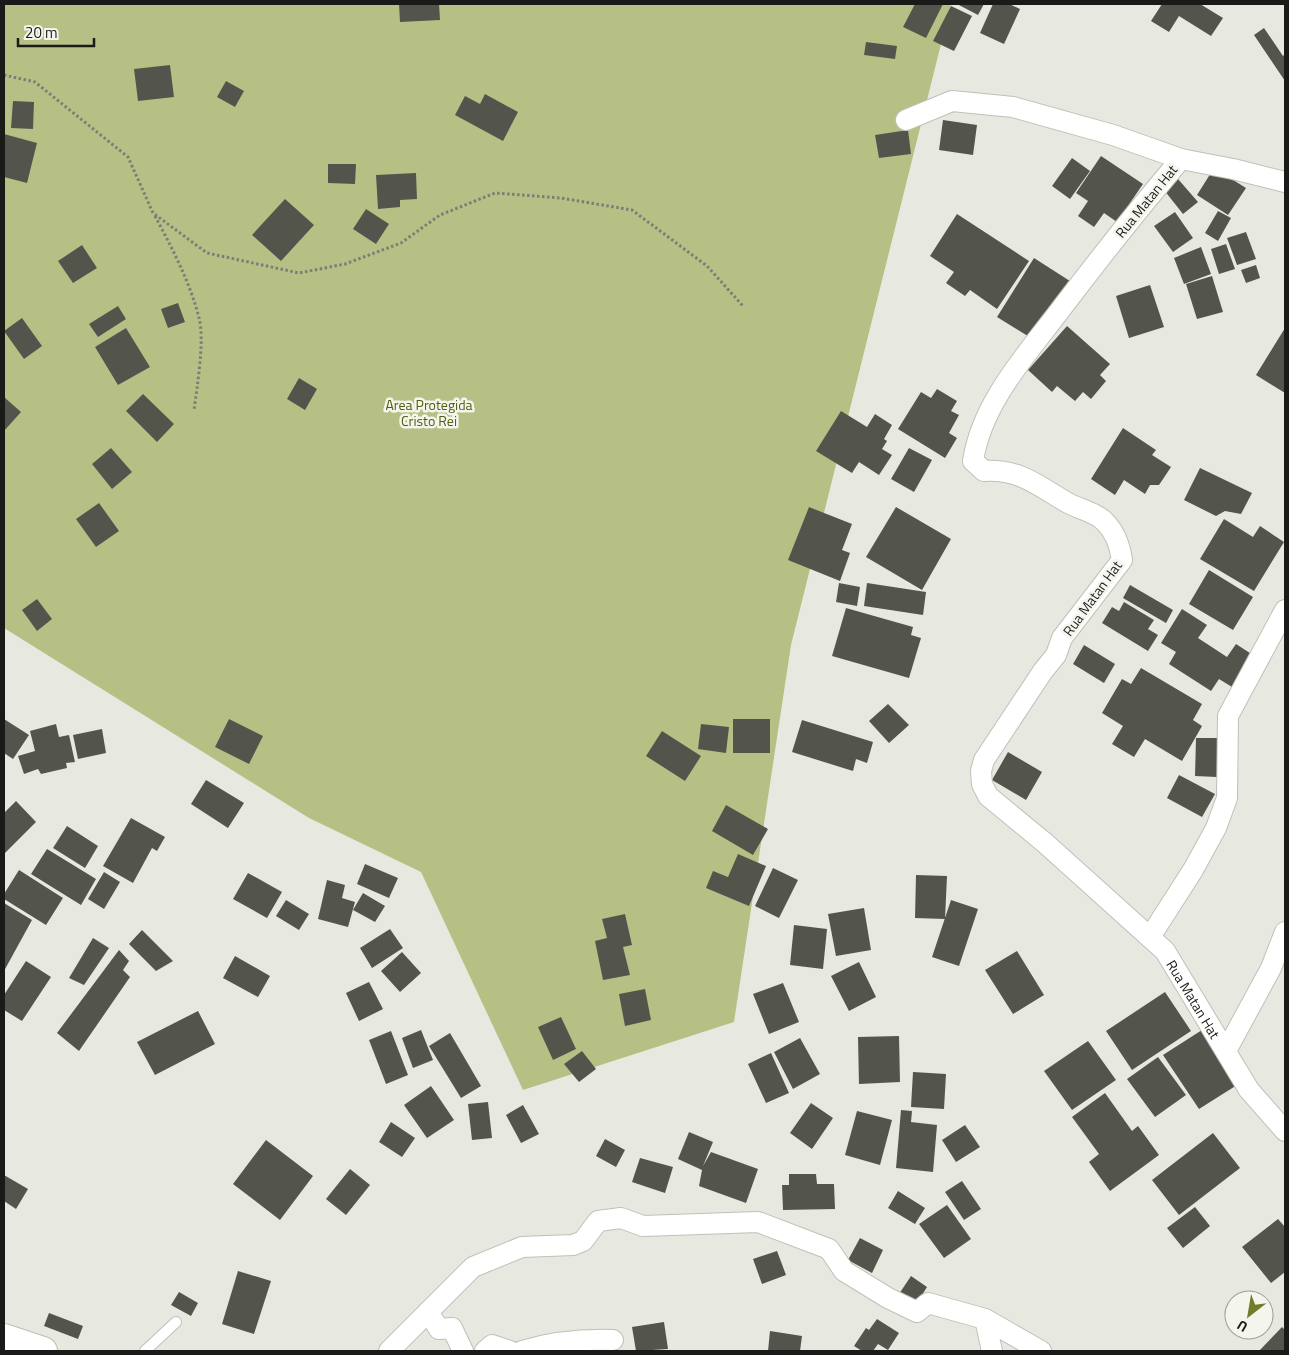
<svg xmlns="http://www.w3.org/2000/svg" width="1289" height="1355" viewBox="0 0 1289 1355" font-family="'Titillium Web',sans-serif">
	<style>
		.green { fill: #b7c084 }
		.building { fill: #53554d }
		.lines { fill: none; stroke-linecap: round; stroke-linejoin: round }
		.service-casing { stroke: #bfc1b8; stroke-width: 12 }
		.minor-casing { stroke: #bfc1b8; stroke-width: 22 }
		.secondary-casing { stroke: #bfc1b8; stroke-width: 30 }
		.path { stroke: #7c7d78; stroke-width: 3; stroke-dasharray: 2.5 2.5; stroke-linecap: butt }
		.service { stroke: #fff; stroke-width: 10 }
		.minor { stroke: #fff; stroke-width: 20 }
		.secondary { stroke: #fff; stroke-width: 28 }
		.labels { text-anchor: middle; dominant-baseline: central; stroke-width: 5; stroke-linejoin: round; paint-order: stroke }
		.street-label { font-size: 14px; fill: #1a1b18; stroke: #f4f6ed }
		.park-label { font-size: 14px; fill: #555d14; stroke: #f4f6ed }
	</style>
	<rect width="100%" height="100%" fill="#e7e8e0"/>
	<path class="green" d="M4 4H951L791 645 734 1022 523 1090 421 872 309 818 4 628Z"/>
	<path class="building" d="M399 4H439L440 20 400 22Z
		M915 4H943L926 38 903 27Z
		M957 4H984L978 15Z
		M993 4H1009L1020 9 1004 44 980 33Z
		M1162 4H1200L1223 18 1211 36 1179 16 1169 32 1151 21Z
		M951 6 972 16 954 51 933 41Z
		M1264 28 1283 56 1285 54V81L1254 35Z
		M866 42 897 46 895 59 864 55Z
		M170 65 174 97 138 101 134 69Z
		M226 81 244 91 235 107 217 97Z
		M485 94 518 112 503 141 455 115 465 96 480 104Z
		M13 101 34 102 33 129 11 128Z
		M943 120 977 125 973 155 939 150Z
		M908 130 911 154 879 158 875 135Z
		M4 134 37 143 27 183 4 177Z
		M1101 156 1143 184 1117 222 1104 213 1094 227 1078 216 1088 201 1076 193Z
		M1072 158 1090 171 1070 199 1052 186Z
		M328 164H356L355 184 328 183Z
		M1214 168 1246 188 1228 215 1197 195Z
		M416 173 417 199 400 200V207L378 209 376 175Z
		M1178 179 1198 202 1183 214 1164 190Z
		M285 199 314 225 281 261 252 235Z
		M366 209 389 224 376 244 353 229Z
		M1218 211 1231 218 1218 241 1205 233Z
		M1175 212 1193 238 1173 252 1154 226Z
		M957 214 1029 261 997 309 970 290 965 296 946 283 954 272 930 256Z
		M1246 232 1256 259 1237 265 1227 238Z
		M1226 244 1235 269 1219 274 1211 249Z
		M82 245 97 268 73 283 58 261Z
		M1201 247 1211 274 1184 284 1174 258Z
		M1034 258 1073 283 1036 341 997 317Z
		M1256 265 1260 278 1246 283 1241 270Z
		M1212 276 1223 312 1197 319 1186 284Z
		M1150 285 1164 327 1129 338 1116 296Z
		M178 303 185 322 168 328 161 309Z
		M118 306 126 319 98 337 89 324Z
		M22 318 42 346 24 359 4 331Z
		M1067 326 1110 364 1100 375 1106 381 1091 399 1083 392 1075 401 1057 386 1052 392 1028 370Z
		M126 328 150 367 118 385 95 347Z
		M1285 328V393L1256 375Z
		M299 378 317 389 305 410 287 399Z
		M937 389 957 401 951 411 959 415 949 433 957 438 945 458 898 429 921 392 931 398Z
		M143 394 174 424 157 442 126 411Z
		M4 397 21 412 4 431Z
		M841 411 867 427 875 414 892 425 884 439 887 441 882 449 892 455 879 475 859 462 852 473 816 451Z
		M1123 428 1156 450 1152 455 1171 467 1159 485H1150L1145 494 1124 480 1115 495 1091 479Z
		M111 448 132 472 112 489 92 464Z
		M909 448 932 460 914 492 891 479Z
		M1200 468 1252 493 1241 514 1225 511 1216 516 1184 500Z
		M99 503 119 531 96 547 76 519Z
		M809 507 852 524 842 550 850 553 840 581 788 560Z
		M896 507 951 539 922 590 866 557Z
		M1224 519 1253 537 1260 526 1284 542 1254 591 1200 559Z
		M1209 570 1253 597 1233 630 1189 604Z
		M839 583 860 587 857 606 836 602Z
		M867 583 926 592 923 615 864 606Z
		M1130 585 1173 610 1166 623 1123 598Z
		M37 599 52 619 37 631 22 610Z
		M1124 602 1154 620 1148 629 1158 635 1148 651 1102 623 1112 607 1119 611Z
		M846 608 913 627 911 635 921 638 909 678 832 656Z
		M1182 609 1207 625 1198 638 1227 657 1236 644 1253 655 1232 687 1219 679 1211 691 1169 664 1176 652 1161 643Z
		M1084 645 1115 664 1104 683 1073 664Z
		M1141 668 1202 704 1193 720 1202 726 1182 761 1145 739 1134 757 1112 744 1123 726 1102 713 1122 679 1131 684Z
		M888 704 909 725 889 743 869 721Z
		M4 719 29 735 13 759 4 753Z
		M229 719 263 736 249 764 215 747Z
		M733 719H770V753H733Z
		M802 720 873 742 867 763 856 759 853 771 792 752Z
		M56 724 59 737 69 735 75 762 66 763 67 768 41 774 38 769 24 774 18 756 35 751 30 731Z
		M701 724 729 727 726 753 698 749Z
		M102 729 106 753 78 759 73 735Z
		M662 731 701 756 685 781 646 756Z
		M1196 738H1218L1217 777 1195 776Z
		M1008 752 1042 772 1026 800 992 780Z
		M1179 775 1215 794 1202 817 1167 798Z
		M206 780 244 803 228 828 191 804Z
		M16 801 36 822 4 854V813Z
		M726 805 768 829 753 855 712 831Z
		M131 818 165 837 157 851 152 848 133 883 103 866Z
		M67 826 98 846 85 868 53 848Z
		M47 849 96 879 81 905 31 874Z
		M738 854 766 866 749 906 706 888 713 871 728 877Z
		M365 864 398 878 389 898 357 884Z
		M773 868 798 880 779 918 755 906Z
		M19 870 63 898 46 925 4 899V894Z
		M104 872 120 882 104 909 88 899Z
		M248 873 282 892 267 918 233 899Z
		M916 875 947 876 945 919 915 918Z
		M327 880 345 885 342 898 355 902 348 927 318 919Z
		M363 893 385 906 375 922 353 910Z
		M286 900 309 914 299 930 276 916Z
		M951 900 978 909 959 966 932 957Z
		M4 903 32 920 4 971Z
		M864 908 871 950 836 956 828 914Z
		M625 914 632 945 623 947 630 975 603 980 595 941 607 938 602 919Z
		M794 925 827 929 823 969 790 965Z
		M390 929 403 948 372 968 360 948Z
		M142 930 173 961 156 971 129 944Z
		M93 938 109 948 84 985 69 978Z
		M119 950 129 961 123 970 130 977 79 1051 57 1033Z
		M1017 951 1044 995 1013 1014 985 970Z
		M402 952 421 973 400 992 381 971Z
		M235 956 270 976 258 997 223 978Z
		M26 961 51 977 22 1021 4 1010V995Z
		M859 962 876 997 849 1011 831 976Z
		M369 982 383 1009 359 1021 346 993Z
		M783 983 799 1022 769 1034 753 994Z
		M645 989 651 1020 625 1026 619 994Z
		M1165 992 1191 1031 1132 1070 1106 1031Z
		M198 1011 215 1044 155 1075 137 1042Z
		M561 1017 576 1049 553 1060 538 1027Z
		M421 1030 433 1060 413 1068 402 1038Z
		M1202 1030 1237 1085 1199 1109 1163 1055Z
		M391 1031 408 1075 386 1084 369 1040Z
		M450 1033 481 1086 461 1098 429 1046Z
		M899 1036 900 1082 859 1084 858 1037Z
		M800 1038 820 1074 793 1089 774 1052Z
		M1088 1041 1116 1080 1072 1110 1044 1071Z
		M582 1051 596 1069 579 1082 564 1064Z
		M771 1053 789 1093 766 1103 748 1064Z
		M1158 1057 1186 1095 1155 1117 1127 1079Z
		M913 1072 946 1074 944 1109 911 1107Z
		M431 1086 454 1120 427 1138 404 1105Z
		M1105 1093 1132 1131 1138 1126 1159 1155 1110 1191 1089 1162 1099 1154 1072 1117Z
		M488 1102 492 1138 472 1140 468 1104Z
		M811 1103 833 1118 812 1149 790 1133Z
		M523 1105 539 1134 521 1143 506 1115Z
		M901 1110 912 1111 911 1122 937 1125 933 1172 896 1168Z
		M857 1111 892 1120 880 1165 845 1155Z
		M391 1122 415 1138 402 1157 379 1142Z
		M965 1125 980 1147 956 1162 942 1140Z
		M689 1132 713 1142 703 1166 711 1152 758 1169 746 1203 699 1186 702 1170 678 1159Z
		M1213 1133 1240 1168 1179 1215 1152 1180Z
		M605 1139 625 1150 616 1167 596 1156Z
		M266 1140 313 1176 280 1220 233 1184Z
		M640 1158 673 1167 665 1193 632 1182Z
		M350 1169 370 1185 346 1215 326 1199Z
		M789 1174H816L817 1184H834L835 1209 783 1210 782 1185H789Z
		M4 1175 28 1189 16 1209 4 1201Z
		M962 1181 981 1209 964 1220 945 1192Z
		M898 1191 925 1208 915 1224 888 1208Z
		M947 1205 971 1239 944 1258 919 1224Z
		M1195 1207 1210 1226 1183 1248 1167 1228Z
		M1278 1219 1285 1227V1272L1271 1283 1242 1247Z
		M860 1238 883 1250 872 1273 848 1260Z
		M777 1251 786 1275 762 1284 753 1259Z
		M238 1271 271 1281 254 1334 222 1324Z
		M911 1276 927 1287 914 1308 897 1297Z
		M179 1292 198 1303 191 1316 171 1305Z
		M49 1313 83 1326 78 1339 44 1326Z
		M877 1319 899 1333 888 1350 878 1344 873 1351H862L854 1346 866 1328 869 1330Z
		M664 1322 668 1349 636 1351 632 1327Z
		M1282 1327 1285 1330V1351H1259Z
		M770 1331 802 1336 800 1351H768Z"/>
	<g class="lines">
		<defs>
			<path id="service" d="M145 1351 176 1322"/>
			<g id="minor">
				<path d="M906 120 952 101 1013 107 1113 135 1181 159"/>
				<path id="s1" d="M1285 182 1233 169 1181 159C1140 207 1102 255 1064 305 1029 352 982 401 973 461L984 471C1021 469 1038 486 1068 503 1079 509 1097 513 1105 522 1116 533 1120 546 1122 560L1062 638 1056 655 1043 671 984 760 981 771 982 784 988 796 1045 843 1165 951 1249 1090 1285 1131"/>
				<path d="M1150 937 1193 870 1216 828 1227 798 1228 716 1285 610"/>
				<path d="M1226 1051 1271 968 1285 932"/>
				<path d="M428 1312 439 1329 452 1328 463 1351"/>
				<path d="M985 1319 992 1351"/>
				<path d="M389 1351 473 1267 522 1247 573 1245 583 1241 598 1221 621 1218 643 1226 758 1222 829 1249 844 1271 888 1298 917 1312 928 1303 985 1319 1041 1351"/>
				<path d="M485 1351 492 1345 510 1351"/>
				<path d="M522 1351C552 1342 581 1339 613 1340"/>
			</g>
			<path id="secondary" d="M4 1338 43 1351"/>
		</defs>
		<use href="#service" class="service-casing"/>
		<use href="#minor" class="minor-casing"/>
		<use href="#secondary" class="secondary-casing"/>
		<path class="path" d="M4 75 35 82 128 157 153 213 207 253 299 273 345 264 401 243 440 215 495 193 561 198 632 210 707 266 743 306
			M155 216C172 248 190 282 199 318 205 339 197 387 194 410"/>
		<use href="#service" class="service"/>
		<use href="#minor" class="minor"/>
		<use href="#secondary" class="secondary"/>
	</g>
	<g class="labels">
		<g class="street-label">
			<text transform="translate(1146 201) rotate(-51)">Rua Matan Hat</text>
			<text transform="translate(1092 598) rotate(-54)">Rua Matan Hat</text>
			<text stroke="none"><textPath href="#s1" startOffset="1240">Rua Matan Hat</textPath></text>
		</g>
		<g class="park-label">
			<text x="429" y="404">Area Protegida<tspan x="429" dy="16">Cristo Rei</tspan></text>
		</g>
	</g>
	<rect width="1289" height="1355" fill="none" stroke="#1a1b18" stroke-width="10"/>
	<g transform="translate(1249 1315) rotate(211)"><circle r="24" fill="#f4f6ed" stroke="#9d9e98"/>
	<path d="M0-4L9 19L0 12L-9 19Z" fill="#737c28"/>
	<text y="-8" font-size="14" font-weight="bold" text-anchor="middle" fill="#1a1b18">U</text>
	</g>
	<path d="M18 38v8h76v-8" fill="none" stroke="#1a1b18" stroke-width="2.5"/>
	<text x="25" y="38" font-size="15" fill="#1a1b18" stroke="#f4f6ed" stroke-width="4" paint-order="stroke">20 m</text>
</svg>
